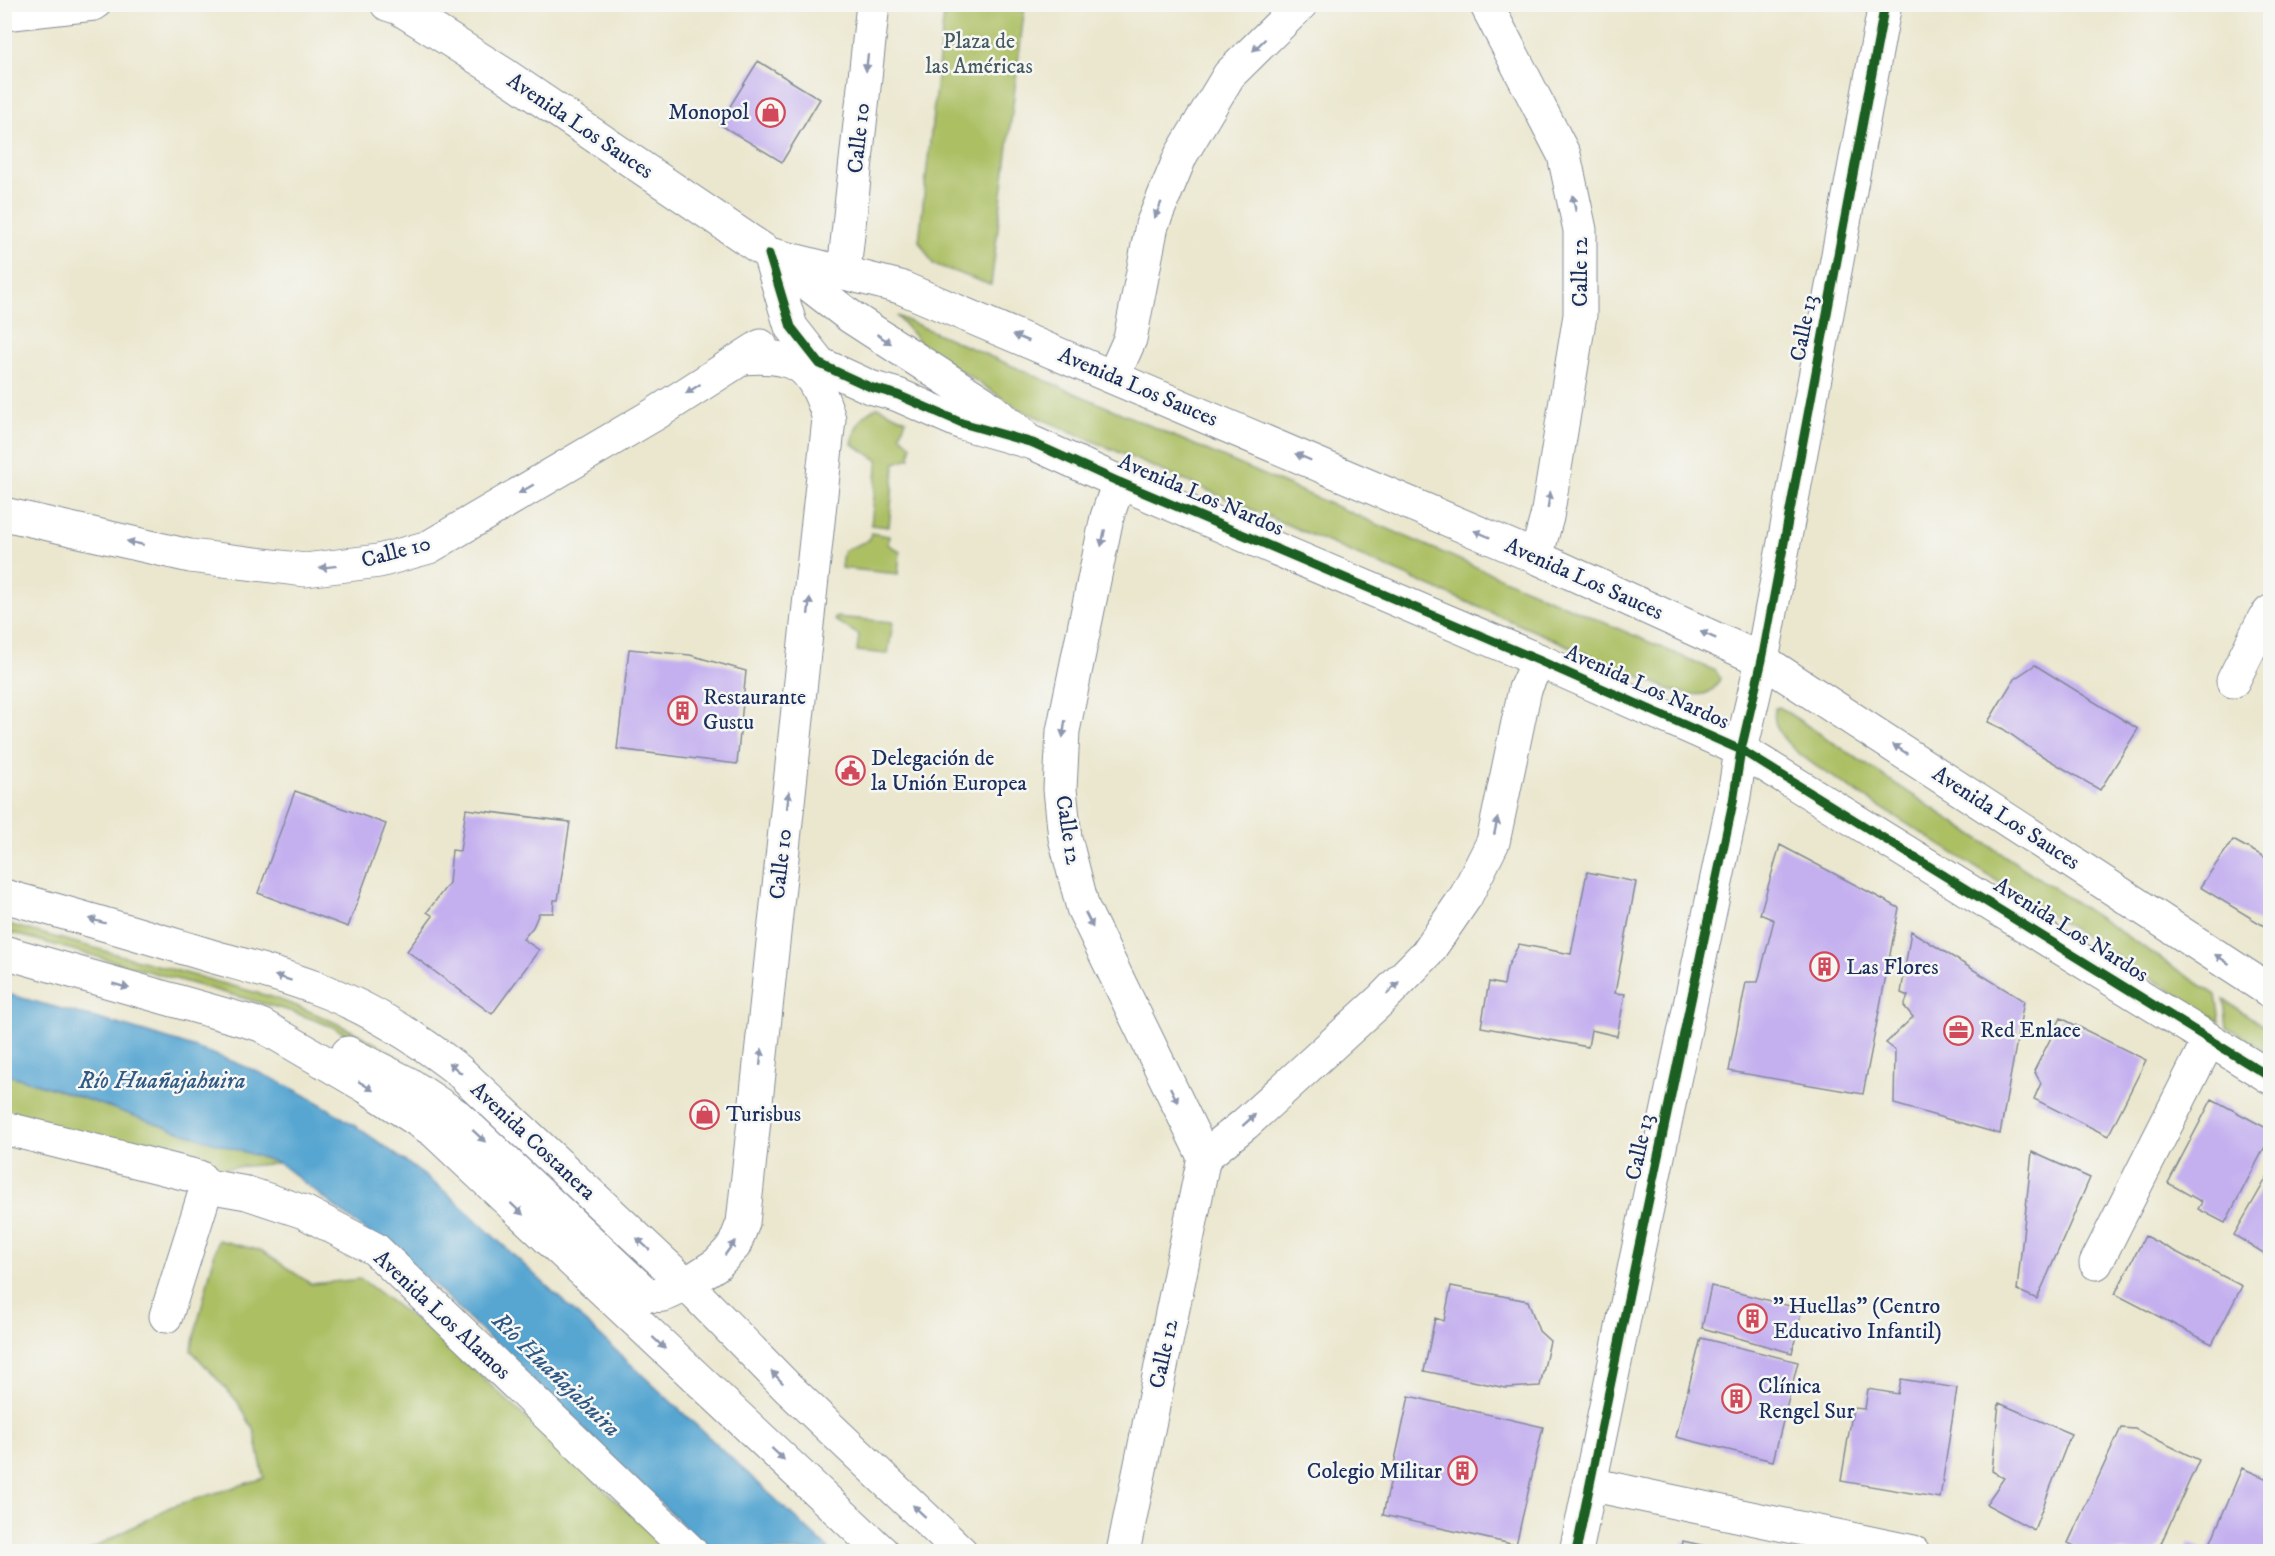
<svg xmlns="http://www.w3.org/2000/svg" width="2275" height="1556" viewBox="0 0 2275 1556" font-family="'IM FELL DW Pica',serif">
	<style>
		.green { fill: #acbf63; stroke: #647760; stroke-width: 1.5 }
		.water { fill: #57a6d1; stroke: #396a98; stroke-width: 1.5 }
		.building { fill: #c4b0ef }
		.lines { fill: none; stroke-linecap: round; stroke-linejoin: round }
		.street-casing { stroke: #838b96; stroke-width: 35 }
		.secondary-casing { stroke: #838b96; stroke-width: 35 }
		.street { stroke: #fff; stroke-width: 33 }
		.secondary { stroke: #fff; stroke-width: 33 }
		.cycleway-casing { stroke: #f6f6f2; stroke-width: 13 }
		.cycleway { stroke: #1b5e20; stroke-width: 9 }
		.oneway { fill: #8d97ae }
		.labels { text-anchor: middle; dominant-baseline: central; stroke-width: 5; stroke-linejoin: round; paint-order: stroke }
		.park-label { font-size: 22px; fill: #465a60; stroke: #f6f6f2 }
		.poi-label { font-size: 22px; fill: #1b2f5e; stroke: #f6f6f2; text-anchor: start }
		.street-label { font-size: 22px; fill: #1b2f5e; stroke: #f6f6f2 }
		.water-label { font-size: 24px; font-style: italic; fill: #305986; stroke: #f6f6f2 }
	</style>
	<rect width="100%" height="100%" fill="#f6f6f2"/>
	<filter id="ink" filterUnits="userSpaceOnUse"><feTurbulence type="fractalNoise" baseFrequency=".0167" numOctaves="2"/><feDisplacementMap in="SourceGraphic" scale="12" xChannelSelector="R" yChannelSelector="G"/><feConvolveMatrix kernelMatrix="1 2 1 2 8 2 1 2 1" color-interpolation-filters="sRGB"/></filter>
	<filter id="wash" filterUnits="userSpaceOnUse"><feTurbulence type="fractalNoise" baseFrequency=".008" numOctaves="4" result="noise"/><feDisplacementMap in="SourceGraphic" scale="24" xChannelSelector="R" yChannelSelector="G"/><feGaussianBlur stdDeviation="1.35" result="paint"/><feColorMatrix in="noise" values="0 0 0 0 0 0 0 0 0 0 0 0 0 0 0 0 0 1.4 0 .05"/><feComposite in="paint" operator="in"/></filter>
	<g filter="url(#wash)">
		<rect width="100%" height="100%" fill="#ebe7cf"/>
		<path class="green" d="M945 5H1025L991 285 933 264 919 241Z
			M897 316 1716 671 1720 678C1712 701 1690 695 1671 690L1021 410 925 348Z
			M878 407 906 420 900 435 911 445 910 458 895 463 889 527 871 525 878 460 852 444C855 426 861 413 878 407Z
			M871 533 889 536 888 544 900 552 898 574 841 568 843 551 869 540Z
			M835 617 893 622 888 654 857 651 859 635 834 620Z
			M1779 707 2216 995 2220 1022 1817 767C1798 753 1769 734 1775 708Z
			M4 923 272 997C338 1020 387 1047 444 1088L333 1027 293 1012 5 931Z
			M2224 1000 2270 1030V1054L2227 1027Z
			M4 1074C97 1101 187 1134 279 1163L206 1170 5 1127Z
			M218 1240 262 1251 311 1284 361 1279 438 1337 671 1551 86 1552 170 1507 264 1478 254 1430 237 1401 191 1350Z"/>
		<path class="water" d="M4 993C105 1022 212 1044 305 1095 355 1123 402 1158 447 1193L831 1551H710L433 1284 279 1163 175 1130 62 1091 5 1074Z"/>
		<g id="blocks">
			<path class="building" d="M758 61 820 99 782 162 719 124Z
				M629 649 690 655 746 671 737 764 617 749Z
				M2035 665 2138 729 2100 790 2039 754 2003 729 1988 722 2014 679Z
				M295 791 386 824 348 927 258 893Z
				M466 809 570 822 558 900H554L553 913H539L533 927 523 939 539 950 492 1014 407 951 433 916 427 912 449 883 452 850 460 851Z
				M2233 840 2270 860V916L2264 926 2200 887Z
				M1780 845 1899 908 1863 1094 1729 1071 1746 982H1758L1774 920 1760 914Z
				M1587 872 1636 882 1615 993 1625 994 1617 1036 1591 1030 1588 1047 1481 1027 1489 982 1504 985 1507 968 1519 944 1571 954Z
				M1911 931 2024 1001 2000 1134 1894 1104 1895 1050 1886 1043 1913 1017 1904 1006 1908 996 1901 993Z
				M2061 1018 2146 1060 2108 1136 2034 1099 2041 1083 2034 1071Z
				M2212 1099 2270 1130V1137L2225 1223 2198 1209 2202 1202 2168 1183Z
				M2032 1152 2090 1178 2037 1299 2017 1290Z
				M2270 1172V1257L2234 1235Z
				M2145 1236 2242 1286 2212 1344 2115 1294Z
				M1451 1286 1528 1301 1539 1331 1550 1341 1540 1386 1506 1388 1424 1371 1435 1318 1444 1321Z
				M1711 1286 1802 1309 1792 1353 1702 1328Z
				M1701 1338 1798 1362 1773 1461 1676 1437Z
				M1901 1379 1957 1388 1940 1498 1841 1481 1853 1408 1865 1409 1868 1389 1898 1394Z
				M1409 1396 1543 1427 1516 1545 1383 1515Z
				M1999 1403 2071 1434 2034 1530 1986 1504 2004 1478 1992 1471Z
				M2121 1428 2135 1429 2199 1460 2157 1552H2086L2068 1543Z
				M2242 1468 2270 1480V1546L2268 1552H2185L2189 1543 2207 1551Z
				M1683 1541 1728 1551V1552H1681Z"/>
		</g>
	</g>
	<g filter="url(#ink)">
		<use href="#blocks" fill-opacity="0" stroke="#838b96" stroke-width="1.5"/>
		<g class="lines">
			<defs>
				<path id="street" d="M1486 4 1564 155 1580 230V315L1547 517 1536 557
					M844 271 873 4
					M1113 377 1130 339 1152 225 1181 155 1229 75 1301 4
					M1119 482 1107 517 1063 731 1060 789 1065 838 1083 908 1204 1157 1123 1552
					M4 514 190 556 305 570 379 561 429 547 655 414 761 346
					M1762 660 1885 4
					M2233 681 2264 619 2270 612
					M4 1128 199 1177 207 1186 247 1193 304 1212 375 1249 691 1552
					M1204 1157 1245 1124 1381 1000 1427 953 1466 896 1493 842 1525 689 1538 660
					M2096 1263 2209 1040
					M686 1284 717 1264 734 1246 743 1223 829 419C814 367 798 353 742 358
					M166 1316 207 1186
					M1589 1484 1913 1552
					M1576 1552 1636 1260 1733 802 1741 750"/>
				<path id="secondary" d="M387 4 399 8 502 73 769 254 851 317 982 402 1022 434
					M4 14 94 4
					M769 254 791 327 820 364 870 387 898 395 962 423 1033 443 1119 482 1538 660 1741 750 2270 1077
					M769 254 900 287 1536 557 1762 660 2270 991
					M1741 750 1762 660
					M4 896C74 915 142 935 211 956 246 966 282 975 316 988 368 1007 414 1036 458 1070L686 1284 787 1387 961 1552
					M4 952 261 1025 367 1087 434 1131 882 1552
					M348 1053 409 1084 457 1116 644 1292C663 1300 669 1293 686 1284"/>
			</defs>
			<use href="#street" class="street-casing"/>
			<use href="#secondary" class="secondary-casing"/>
			<use href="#street" class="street"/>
			<use href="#secondary" class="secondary"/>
			<defs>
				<path id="cycleway" d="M769 254 791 327 820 364 870 387 898 395 962 423 1033 443 1119 482 1538 660 1741 750 2270 1077
					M1576 1552 1636 1260 1733 802 1741 750 1762 660 1885 4"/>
			</defs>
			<use href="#cycleway" class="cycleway-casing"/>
			<use href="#cycleway" class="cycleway"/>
		</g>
		<defs><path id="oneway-solid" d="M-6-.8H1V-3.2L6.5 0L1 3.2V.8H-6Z" transform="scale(1.5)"/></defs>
		<g class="oneway">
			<use href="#oneway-solid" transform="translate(1259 45) rotate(136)"/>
			<use href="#oneway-solid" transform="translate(867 63) rotate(96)"/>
			<use href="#oneway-solid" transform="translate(1574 203) rotate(-102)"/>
			<use href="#oneway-solid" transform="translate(1158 210) rotate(113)"/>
			<use href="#oneway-solid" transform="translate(1021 338) rotate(-157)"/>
			<use href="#oneway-solid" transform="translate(884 339) rotate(33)"/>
			<use href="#oneway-solid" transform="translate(693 389) rotate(147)"/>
			<use href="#oneway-solid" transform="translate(1303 457) rotate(-157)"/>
			<use href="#oneway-solid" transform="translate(526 489) rotate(150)"/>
			<use href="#oneway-solid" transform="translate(1549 500) rotate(-81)"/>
			<use href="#oneway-solid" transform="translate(1482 534) rotate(-157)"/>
			<use href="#oneway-solid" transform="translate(1103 538) rotate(102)"/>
			<use href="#oneway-solid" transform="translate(135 543) rotate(-167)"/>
			<use href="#oneway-solid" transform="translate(328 567) rotate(173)"/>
			<use href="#oneway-solid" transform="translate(809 606) rotate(-84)"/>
			<use href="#oneway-solid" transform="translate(1708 635) rotate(-156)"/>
			<use href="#oneway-solid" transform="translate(1064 729) rotate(98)"/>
			<use href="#oneway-solid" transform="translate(1900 749) rotate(-147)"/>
			<use href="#oneway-solid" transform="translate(788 800) rotate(-84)"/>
			<use href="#oneway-solid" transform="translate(1496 826) rotate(-78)"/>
			<use href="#oneway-solid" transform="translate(1089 920) rotate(64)"/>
			<use href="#oneway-solid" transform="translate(97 921) rotate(-165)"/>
			<use href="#oneway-solid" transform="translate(2222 959) rotate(-147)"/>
			<use href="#oneway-solid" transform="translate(283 978) rotate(-163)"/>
			<use href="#oneway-solid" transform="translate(121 986) rotate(16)"/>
			<use href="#oneway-solid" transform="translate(1393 988) rotate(-46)"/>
			<use href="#oneway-solid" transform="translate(761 1057) rotate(-84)"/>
			<use href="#oneway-solid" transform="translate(455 1068) rotate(-140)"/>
			<use href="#oneway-solid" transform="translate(366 1086) rotate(32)"/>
			<use href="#oneway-solid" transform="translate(1174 1095) rotate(64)"/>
			<use href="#oneway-solid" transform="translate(1249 1120) rotate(-42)"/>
			<use href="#oneway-solid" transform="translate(479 1136) rotate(43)"/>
			<use href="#oneway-solid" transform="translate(517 1209) rotate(43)"/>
			<use href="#oneway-solid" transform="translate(643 1244) rotate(-137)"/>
			<use href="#oneway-solid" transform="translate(730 1248) rotate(-54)"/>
			<use href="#oneway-solid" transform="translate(659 1343) rotate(43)"/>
			<use href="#oneway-solid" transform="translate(777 1377) rotate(-134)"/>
			<use href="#oneway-solid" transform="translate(778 1454) rotate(43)"/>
			<use href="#oneway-solid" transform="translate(919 1511) rotate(-137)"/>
		</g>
	</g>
	<defs>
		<symbol id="shop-ring" viewBox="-11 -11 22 22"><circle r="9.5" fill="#f6f6f2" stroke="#d1495b" stroke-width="1.5"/><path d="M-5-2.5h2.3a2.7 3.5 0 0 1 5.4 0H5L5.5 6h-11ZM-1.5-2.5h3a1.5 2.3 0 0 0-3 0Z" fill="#d1495b"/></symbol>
		<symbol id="building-ring" viewBox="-11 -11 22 22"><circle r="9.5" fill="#f6f6f2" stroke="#d1495b" stroke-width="1.5"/><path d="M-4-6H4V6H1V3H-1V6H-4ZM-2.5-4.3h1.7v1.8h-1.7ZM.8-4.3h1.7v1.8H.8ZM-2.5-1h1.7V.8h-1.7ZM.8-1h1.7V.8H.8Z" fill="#d1495b"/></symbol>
		<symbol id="civic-ring" viewBox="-11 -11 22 22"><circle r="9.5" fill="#f6f6f2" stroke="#d1495b" stroke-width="1.5"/><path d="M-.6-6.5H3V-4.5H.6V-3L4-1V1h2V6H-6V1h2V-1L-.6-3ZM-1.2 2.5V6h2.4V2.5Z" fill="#d1495b"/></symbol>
		<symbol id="office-ring" viewBox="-11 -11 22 22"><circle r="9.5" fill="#f6f6f2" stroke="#d1495b" stroke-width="1.5"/><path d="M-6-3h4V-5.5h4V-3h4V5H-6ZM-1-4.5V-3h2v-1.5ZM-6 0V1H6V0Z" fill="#d1495b"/></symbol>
	</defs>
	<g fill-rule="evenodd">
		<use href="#shop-ring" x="754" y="96" width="33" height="33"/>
		<use href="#building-ring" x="666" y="694" width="33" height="33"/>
		<use href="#civic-ring" x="834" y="754" width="33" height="33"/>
		<use href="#building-ring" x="1808" y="950" width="33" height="33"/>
		<use href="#office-ring" x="1942" y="1014" width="33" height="33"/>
		<use href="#shop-ring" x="688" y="1098" width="33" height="33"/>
		<use href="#building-ring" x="1736" y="1302" width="33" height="33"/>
		<use href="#building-ring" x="1720" y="1382" width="33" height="33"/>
		<use href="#building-ring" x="1446" y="1454" width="33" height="33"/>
	</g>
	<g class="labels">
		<g class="park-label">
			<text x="979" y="41">Plaza de<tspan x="979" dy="25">las Américas</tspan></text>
		</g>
		<g class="poi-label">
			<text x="749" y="112" text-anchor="end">Monopol</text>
			<text x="703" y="697">Restaurante<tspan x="703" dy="25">Gustu</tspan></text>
			<text x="871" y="758">Delegación de<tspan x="871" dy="25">la Unión Europea</tspan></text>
			<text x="1846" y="967">Las Flores</text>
			<text x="1980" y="1030">Red Enlace</text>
			<text x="726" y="1114">Turisbus</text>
			<text x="1773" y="1306">" Huellas" (Centro<tspan x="1773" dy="25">Educativo Infantil)</tspan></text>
			<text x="1758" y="1386">Clínica<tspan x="1758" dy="25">Rengel Sur</tspan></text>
			<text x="1442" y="1471" text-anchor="end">Colegio Militar</text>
		</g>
		<g class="street-label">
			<text transform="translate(580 126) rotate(34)">Avenida Los Sauces</text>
			<text transform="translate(859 138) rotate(-84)">Calle 10</text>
			<text transform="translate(1580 272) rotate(-90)">Calle 12</text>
			<text transform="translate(1804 328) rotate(-79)">Calle 13</text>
			<text transform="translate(1138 387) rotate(23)">Avenida Los Sauces</text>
			<text transform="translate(1201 495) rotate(23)">Avenida Los Nardos</text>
			<text transform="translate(396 552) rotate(-15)">Calle 10</text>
			<text transform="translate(1584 579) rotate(24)">Avenida Los Sauces</text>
			<text transform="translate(1647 687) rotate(24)">Avenida Los Nardos</text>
			<text transform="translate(2006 818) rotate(33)">Avenida Los Sauces</text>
			<text transform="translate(1068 830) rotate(81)">Calle 12</text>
			<text transform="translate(781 864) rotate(-84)">Calle 10</text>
			<text transform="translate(2071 930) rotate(32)">Avenida Los Nardos</text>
			<text transform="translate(533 1141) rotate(43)">Avenida Costanera</text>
			<text transform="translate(1640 1147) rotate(-78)">Calle 13</text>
			<text transform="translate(442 1315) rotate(43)">Avenida Los Alamos</text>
			<text transform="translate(1164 1354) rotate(-78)">Calle 12</text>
		</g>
		<g class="water-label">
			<text x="162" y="1081">Río Huañajahuira</text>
			<text transform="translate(556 1375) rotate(44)">Río Huañajahuira</text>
		</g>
	</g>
	<rect width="2275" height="1556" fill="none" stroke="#f6f6f2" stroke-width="24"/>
</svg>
